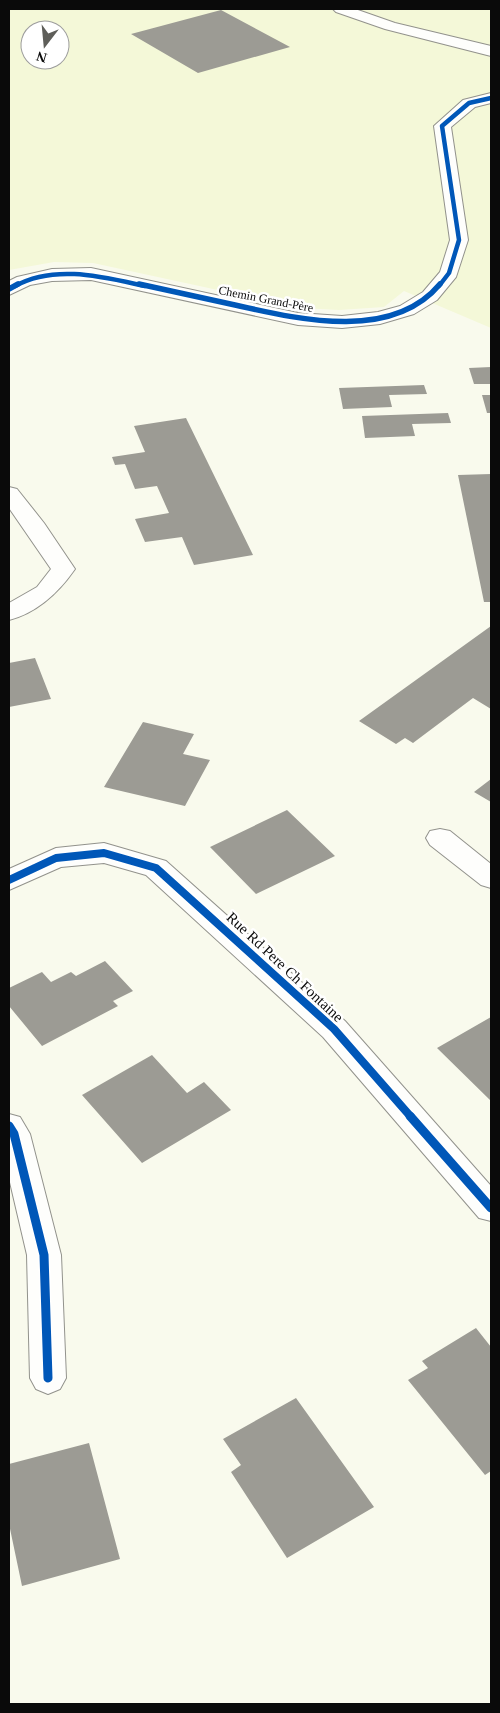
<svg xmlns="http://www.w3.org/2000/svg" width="500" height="1713" viewBox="0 0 500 1713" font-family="'Times New Roman',serif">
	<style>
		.farmland { fill: #f4f8d8; fill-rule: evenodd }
		.building { fill: #9c9b94 }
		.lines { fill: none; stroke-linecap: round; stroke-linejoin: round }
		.minor-casing { stroke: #92928c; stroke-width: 2 }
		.minor { fill: #fefefc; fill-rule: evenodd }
		.cycleway-far3-casing { stroke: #fff; stroke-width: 6 }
		.cycleway-far2-casing { stroke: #fff; stroke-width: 8 }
		.cycleway-far1-casing { stroke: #fff; stroke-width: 11 }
		.cycleway-casing { stroke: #fff; stroke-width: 12 }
		.cycleway-far3 { stroke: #0057b8; stroke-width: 4.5 }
		.cycleway-far2 { stroke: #0057b8; stroke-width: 5.5 }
		.cycleway-far1 { stroke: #0057b8; stroke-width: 8 }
		.cycleway { stroke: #0057b8; stroke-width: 9 }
		.labels { text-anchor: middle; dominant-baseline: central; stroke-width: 5; stroke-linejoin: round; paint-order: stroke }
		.far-street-label { font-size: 12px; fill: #0a0a0a; stroke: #fff }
		.street-label { font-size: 15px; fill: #0a0a0a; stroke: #fff }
	</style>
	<rect width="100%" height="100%" fill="#f9faed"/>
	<path class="farmland" d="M9 9H491V328L404 291 384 307 339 310 301 308 93 263 54 262 9 270ZM30 30H60V60H30Z"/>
	<path class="building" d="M221 10 290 47 198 73 131 34Z
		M491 367V384H474L469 368Z
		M424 385 427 394 389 395 392 407 343 409 339 388Z
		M482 395H491V413H487Z
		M448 413 451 423 412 424 415 436 365 438 362 416Z
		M186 418 253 555 194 565 182 537 145 542 135 519 169 513 157 486 135 489 125 464 115 465 112 457 145 452 134 426Z
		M491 474V602H484L458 475Z
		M491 626V709L473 698 413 743 405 738 396 744 359 721Z
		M35 658 51 699 9 707V663Z
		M143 722 194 734 183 754 210 760 185 806 104 787Z
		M491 779V802L474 792Z
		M287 810 335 856 256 894 210 847Z
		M105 961 133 991 113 1001 118 1006 42 1046 9 1006V988L42 972 51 982 71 972 76 976Z
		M491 1017V1101L437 1048Z
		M152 1055 187 1093 204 1082 231 1110 142 1163 82 1095Z
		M476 1328 491 1347V1471L485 1475 408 1380 428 1368 422 1361Z
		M296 1398 374 1507 287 1558 231 1472 241 1465 223 1439Z
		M89 1443 120 1559 22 1586 9 1524V1464Z"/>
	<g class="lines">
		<defs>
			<path id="minor" d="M333 9H355L395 23 491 46V56L385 29 336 12Z
				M491 93V103L475 107 451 127 468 240 456 277 437 300 414 314 380 324 342 328 298 325 91 280 52 281 30 285 9 295V281L17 277 52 269 91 268 298 313 342 316 378 312 400 306 423 292 440 272 450 240 434 126 463 100Z
				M9 487 17 489 44 523 75 569C59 592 37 613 9 620V603L37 587 51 569 9 508Z
				M440 829 450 831 491 864V888L481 885 430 845 426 838 430 831Z
				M104 843 166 861 345 1021 491 1186V1221L479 1218 323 1037 146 875 104 863 61 867 9 890V869L56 848Z
				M9 1114 20 1117 30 1134 61 1255 66 1378 60 1389 48 1394 36 1389 30 1378 27 1255 9 1178Z"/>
		</defs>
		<use href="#minor" class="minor-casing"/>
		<use href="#minor" class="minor"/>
		<defs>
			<path id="cycleway-far3" d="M15 286C55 264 103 277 145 286
				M439 286 449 273 459 240 442 126 469 103 491 98"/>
			<path id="cycleway-far2" d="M139 284C171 291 203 298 235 305 298 319 392 342 440 284
				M9 289 18 284"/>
			<path id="cycleway-far1" d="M9 880 56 858 104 853 156 868 334 1029 411 1117"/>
			<path id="cycleway" d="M410 1116 491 1208
				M9 1126 14 1134 44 1255 48 1378"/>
		</defs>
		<use href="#cycleway-far3" class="cycleway-far3-casing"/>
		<use href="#cycleway-far2" class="cycleway-far2-casing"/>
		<use href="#cycleway-far1" class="cycleway-far1-casing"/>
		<use href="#cycleway" class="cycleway-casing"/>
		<use href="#cycleway-far3" class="cycleway-far3"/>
		<use href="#cycleway-far2" class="cycleway-far2"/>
		<use href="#cycleway-far1" class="cycleway-far1"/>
		<use href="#cycleway" class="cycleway"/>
	</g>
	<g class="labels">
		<g class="far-street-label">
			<text transform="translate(266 299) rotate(11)">Chemin Grand-Père</text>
		</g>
		<g class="street-label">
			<text transform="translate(285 967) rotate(43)">Rue Rd Pere Ch Fontaine</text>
		</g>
	</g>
	<rect width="500" height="1713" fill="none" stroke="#0a0a0a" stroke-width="20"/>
	<g transform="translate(45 45) rotate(196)"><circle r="24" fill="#ffffff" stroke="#9d9d9d"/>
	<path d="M0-4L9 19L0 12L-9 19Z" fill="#5e5e59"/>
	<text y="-8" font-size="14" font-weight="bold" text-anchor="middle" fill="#0a0a0a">N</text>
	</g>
</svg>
